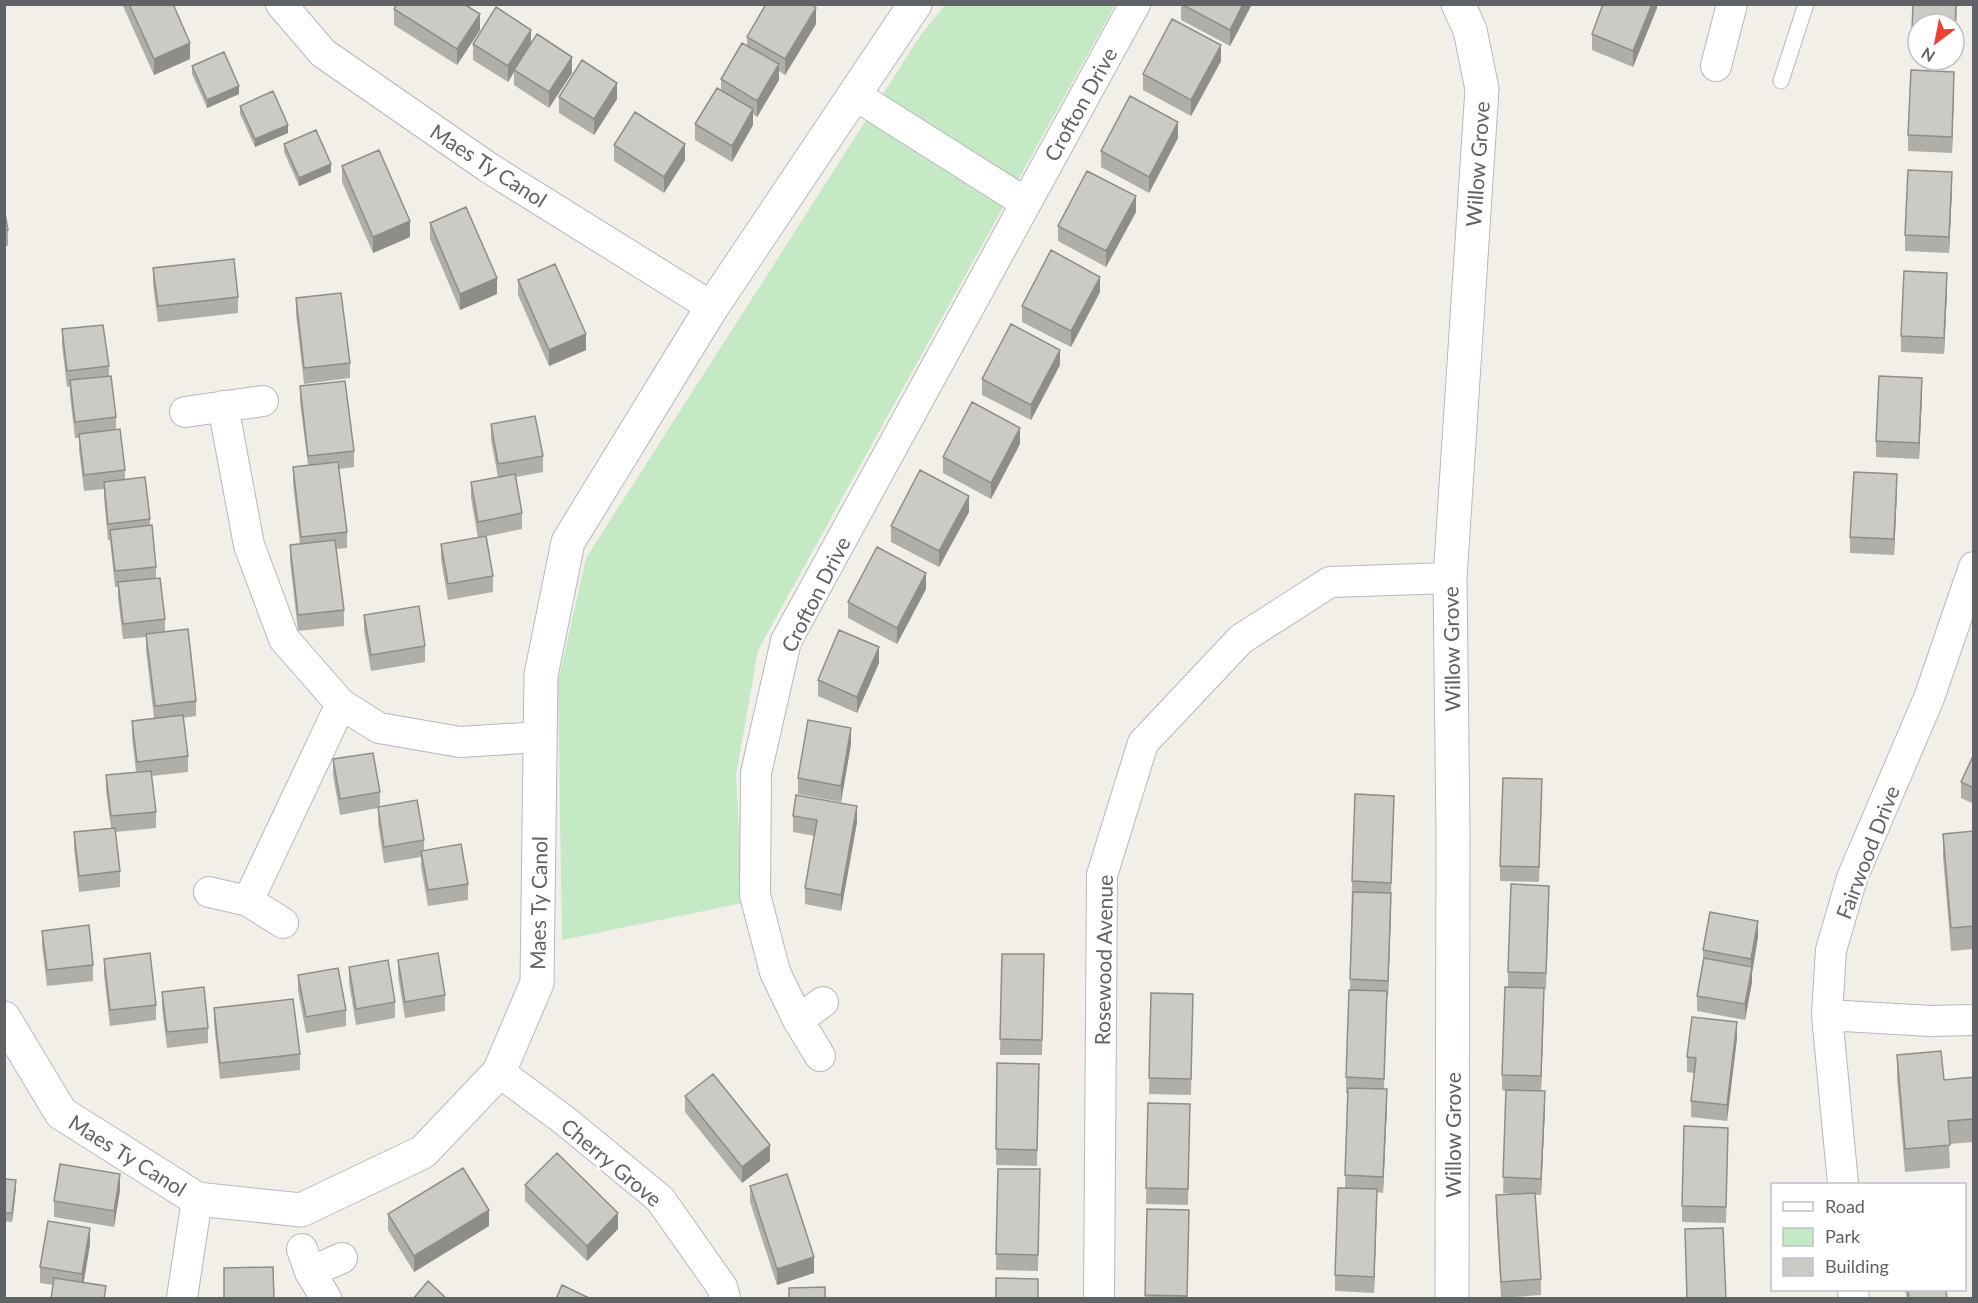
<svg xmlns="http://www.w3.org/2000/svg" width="1978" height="1303" viewBox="0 0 1978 1303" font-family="Lato,sans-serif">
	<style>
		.green { fill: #c5e8c5 }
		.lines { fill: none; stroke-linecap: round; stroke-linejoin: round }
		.lane-casing { stroke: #b5b8bc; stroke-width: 17 }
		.street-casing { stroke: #b5b8bc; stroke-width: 32 }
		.secondary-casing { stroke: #b6babf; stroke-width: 35 }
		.lane { stroke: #fff; stroke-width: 15 }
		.street { stroke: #fff; stroke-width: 30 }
		.secondary { stroke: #fff; stroke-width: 33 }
		.wall { fill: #afaea9 }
		.shaded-wall { fill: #8f8d8a }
		.building { fill: #cccac5; stroke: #8f8d8a; stroke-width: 1.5 }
		.labels { text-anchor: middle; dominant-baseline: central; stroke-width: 5; stroke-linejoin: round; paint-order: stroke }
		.street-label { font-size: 21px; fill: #5f6368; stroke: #fff }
	</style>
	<rect width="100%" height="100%" fill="#f1efe8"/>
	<path class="green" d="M945 5H1115L758 650 736 775 743 903 562 940 558 682 586 558 920 36Z"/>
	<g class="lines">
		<defs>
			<path id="lane" d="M1781 81 1806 4"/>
			<path id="street" d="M281 4 323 53 489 168 712 307
				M1716 66 1732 4
				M855 95 1026 203
				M223 406 249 545 284 639 341 704 379 728 460 742 540 737
				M185 412 263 401
				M209 892 248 901 283 923
				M248 901 341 704
				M1827 1015 1930 1021 1974 1020
				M798 1020 823 1002
				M820 1056 798 1020 775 972 755 895 756 773 786 641 1135 4
				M499 1072 564 1120 660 1199 722 1287 725 1298
				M1843 1184 1827 1015 1831 950 1852 878 1929 698 1974 567
				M302 1249 310 1272 326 1298
				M310 1272 342 1258
				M1853 1290 1854 1298
				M182 1298 197 1199
				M1099 1298 1102 875 1143 743 1241 639 1330 582 1450 578"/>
			<path id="secondary" d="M4 1018 61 1113 197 1199 301 1210 423 1152 499 1072 537 983 541 675 568 542 712 307 915 4
				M1452 1298 1453 832 1450 578 1482 89 1470 30 1458 4"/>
		</defs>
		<use href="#lane" class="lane-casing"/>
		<use href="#street" class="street-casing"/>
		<use href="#secondary" class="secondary-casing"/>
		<use href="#lane" class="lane"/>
		<use href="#street" class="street"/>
		<use href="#secondary" class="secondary"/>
	</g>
	<path class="wall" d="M122 4H173L190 59 154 75Z
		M1181 4H1252L1230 46 1181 20Z
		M1657 4V8L1633 67 1592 50V34Z
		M1913 4H1957L1955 49 1954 48V24H1918V47H1912Z
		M394 9 480 30 457 65 394 25Z
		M816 24 785 75 779 71V80L757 117 753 114V125L732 162 695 140V124L721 90V79L747 45V37Z
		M473 44H531L572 73 549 108 514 85V72L508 82 473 60Z
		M1221 61 1191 116 1143 90V74Z
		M192 66 239 94 207 108 192 74Z
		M1954 88 1952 153 1908 151V135Z
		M559 97 617 99 594 135 559 113Z
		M240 106 288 133 255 147 240 114Z
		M1178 138 1149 193 1101 167V151Z
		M284 144 331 172 299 186 284 152Z
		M614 145 685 160 664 193 614 161Z
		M342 166 410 237 373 253 342 182Z
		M1952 188 1949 253 1905 251V235Z
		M4 208 8 230V246H4Z
		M1136 212 1106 267 1058 241V226Z
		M430 223 497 294 460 310 430 239Z
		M153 268 238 297V313L158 322 153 284Z
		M518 280 586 350 549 366 518 295Z
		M1947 289 1944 354 1901 352V336Z
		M1100 292 1071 347 1022 322V306Z
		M296 298 350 363V378L304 384 296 314Z
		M62 329 109 366V376L116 417V429L125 470V480L150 519V525L156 567V578L165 619V632L196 701V716L183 718 188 756V772L151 776 156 812V828L115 832 120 871V887L79 892 74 848V832L111 828 106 791V775L136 772 132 737V721L154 718 146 650V637L123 639 118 598V587H115L110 540H108L104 498V489L84 491 79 450V438H75L70 396V387H67L62 345Z
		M1060 365 1031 420 982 395V379Z
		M300 386 354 451V467L339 469 347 532V548L336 549 344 610V626L298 631 290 561V545L300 544 293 483V467L308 465 300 402Z
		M1922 394 1919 459 1876 457V441Z
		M491 424 543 456V472L516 477 522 513V529L478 538 471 498V482L498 477 491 440Z
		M1020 444 991 499 943 473V457Z
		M1897 490 1894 555 1850 553V537Z
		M969 512 939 567 891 542V526Z
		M441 544 493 576V592L448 600 441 560Z
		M926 589 897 644 848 618V602Z
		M364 615 425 646V662L371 671 364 631Z
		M879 663 857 713 818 696V680Z
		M851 744 841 802 798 794V778Z
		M1974 754V804L1961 798V782Z
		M333 759 380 792V807L424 840V850L468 884V900L428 906 421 867V857L384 863 378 823V808L340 815 333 775Z
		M1542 795 1539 882 1500 881V866Z
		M1394 811 1391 893V909L1388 997 1387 996 1384 1089 1387 1105 1383 1193 1377 1192 1374 1293 1335 1291V1275L1345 1188 1348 1093H1346V1077L1350 990 1352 881Z
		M793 816 857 822 841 911 805 904V888L815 836 793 832Z
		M1974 831V949L1951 951 1943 857V834Z
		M1549 902 1546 989H1544L1541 1091 1545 1107 1541 1195H1535L1541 1279V1295L1501 1298 1496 1211V1195L1518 1194 1503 1193 1506 1091 1502 1090V1075L1508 987V972Z
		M42 931 93 965V981L47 986 42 946Z
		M1758 937 1752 973V982L1745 1020 1697 1011V996L1703 959V950Z
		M1002 954H1044L1042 1055H1000Z
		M104 959 156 1005V1020L110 1026 104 975Z
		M398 960 445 995V1011L405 1018 398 976Z
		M349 967 395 1002V1018L356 1025 349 983Z
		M298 975 346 1010V1026L306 1033 298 991Z
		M162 992 208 1028V1043L167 1048 162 1008Z
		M1151 993 1193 994 1191 1095 1149 1094Z
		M214 1008 300 1054V1070L220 1079 214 1024Z
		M1737 1038 1727 1121 1691 1117V1101L1694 1073 1687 1072V1057Z
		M1897 1055 1944 1080 1974 1077V1142L1949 1144 1950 1168 1905 1172 1897 1078Z
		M997 1063 1039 1064 1037 1166 996 1165Z
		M685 1096 770 1161 742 1183 685 1112Z
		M1148 1103 1190 1104 1188 1205 1146 1204Z
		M1728 1128 1726 1223 1682 1222V1206Z
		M998 1169H1040L1038 1271 996 1270Z
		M4 1179 16 1188 12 1222 4 1221Z
		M525 1185 618 1229 587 1261 525 1201Z
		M750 1186 814 1273 777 1285 750 1202Z
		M120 1190 114 1227 54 1217V1201Z
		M1147 1209 1189 1210 1187 1299H1145Z
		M388 1214 489 1226 414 1272 388 1230Z
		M90 1244 84 1282 106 1299 53 1285 40 1283V1267Z
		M1905 1290H1946L1947 1299H1907Z"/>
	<path class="shaded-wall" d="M1243 4H1252L1230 46V30Z
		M1652 4H1657V8L1633 67V51Z
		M816 8V24L785 75V59Z
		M480 14V30L457 65V49Z
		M531 30V46L514 70V72L508 82V66Z
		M190 43V59L154 75V59Z
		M1221 45V61L1191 116V100Z
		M572 57V73L549 108V92Z
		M779 64V80L757 117V101Z
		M1954 72V88L1952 153V137Z
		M617 83V99L594 135V119Z
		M239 86V94L207 108V100Z
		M753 109V125L732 162V146Z
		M1178 122V138L1149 193V177Z
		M288 125V133L255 147V139Z
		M685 144V160L664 193V177Z
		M331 164V172L299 186V178Z
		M1952 172V188L1949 253V237Z
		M1136 196V212L1106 267V251Z
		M410 221V237L373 253V237Z
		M1947 273V289L1944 354V338Z
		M1100 277V292L1071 347V331Z
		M497 278V294L460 310V294Z
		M586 334V350L549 366V350Z
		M1060 350V365L1031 420V405Z
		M1922 378V394L1919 459V443Z
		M1020 428V444L991 499V483Z
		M1897 474V490L1894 555V539Z
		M969 496V512L939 567V551Z
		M926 573V589L897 644V628Z
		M879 647V663L857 713V697Z
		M851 728V744L841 802V786Z
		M857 806V822L841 911V895Z
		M1391 893V909L1388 997V981Z
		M1758 921V937L1752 973V982L1745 1020V1004L1751 968V959Z
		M1544 988V1004L1541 1092V1076Z
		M1737 1022V1038L1727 1121V1105Z
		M1387 1089V1105L1383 1193V1177Z
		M1545 1091V1107L1541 1195V1179Z
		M770 1145V1161L742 1183V1167Z
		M120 1174V1190L114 1227V1211Z
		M16 1180V1188L12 1222V1213Z
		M1377 1189V1205L1374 1293V1277Z
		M489 1210V1226L414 1272V1256Z
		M618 1213V1229L587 1261V1246Z
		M90 1228V1244L82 1290V1274Z
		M814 1257V1273L777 1285V1269Z"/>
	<path class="building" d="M129 4H173L190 43 154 59Z
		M397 4H464L480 14 457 49 394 9Z
		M766 4H811L816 8 785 59 747 37Z
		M1181 4H1243L1230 30Z
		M1603 4H1652L1633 51 1592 34Z
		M1913 4H1956L1955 33H1954V24H1918V31H1912Z
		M496 7 531 30 508 66 473 44Z
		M1172 19 1221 45 1191 100 1143 74Z
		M537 34 572 57 549 92 514 70Z
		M742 43 779 64 757 101 721 79Z
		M224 52 239 86 207 100 192 66Z
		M582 60 617 83 594 119 559 97Z
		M1911 70 1954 72 1952 137 1908 135Z
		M717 88 753 109 732 146 695 124Z
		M273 91 288 125 255 139 240 106Z
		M1130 96 1178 122 1149 177 1101 151Z
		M635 112 685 144 664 177 614 145Z
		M316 130 331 164 299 178 284 144Z
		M379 150 410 221 373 237 342 166Z
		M1908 170 1952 172 1949 237 1905 235Z
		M1087 171 1136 196 1106 251 1058 226Z
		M466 207 497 278 460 294 430 223Z
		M4 208 8 230H4Z
		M1051 250 1100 277 1071 331 1022 306Z
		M234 259 238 297 158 306 153 268Z
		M555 264 586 334 549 350 518 280Z
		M1904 271 1947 273 1944 338 1901 336Z
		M341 293 350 363 304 368 296 298Z
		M1011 324 1060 350 1031 405 982 379Z
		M103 325 109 366 67 371 62 329Z
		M111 376 116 417 75 422 70 380Z
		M1879 376 1922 378 1919 443 1876 441Z
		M345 381 354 451 308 456 300 386Z
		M972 402 1020 428 991 483 943 457Z
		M535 416 543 456 498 464 491 424Z
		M120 429 125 470 84 475 79 434Z
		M338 462 347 532 301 537 293 467Z
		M920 470 969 496 939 551 891 526Z
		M1854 472 1897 474 1894 539 1850 537Z
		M515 474 522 513 478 522 471 482Z
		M145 477 150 519 108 524 104 482Z
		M152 525 156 567 115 571 110 530Z
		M486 536 493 576 448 584 441 544Z
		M335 540 344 610 298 615 290 545Z
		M877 547 926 573 897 628 848 602Z
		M160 578 165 619 123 624 118 582Z
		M419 606 425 646 371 655 364 615Z
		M188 629 196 701 155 706 146 634Z
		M839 630 879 647 857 697 818 680Z
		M183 715 188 756 137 762 132 721Z
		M808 720 851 728 841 786 798 778Z
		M373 753 380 792 340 799 333 759Z
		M1974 754V788L1961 782Z
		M151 771 156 812 111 816 106 775Z
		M1503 778 1542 779 1539 867 1500 866Z
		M1355 794 1394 796 1391 883 1352 881Z
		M796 795 857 806 841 895 805 888 817 820 793 816Z
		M417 800 424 840 384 847 378 807Z
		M115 828 120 871 79 876 74 832Z
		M1974 831V926L1951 928 1943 834Z
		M461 844 468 884 428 890 421 851Z
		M1511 884 1549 886 1546 973 1508 972Z
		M1353 892 1391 893 1388 981 1350 979Z
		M1710 912 1758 921 1751 959 1703 950Z
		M89 925 93 965 47 970 42 931Z
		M150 953 156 1005 110 1010 104 959Z
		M438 953 445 995 405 1002 398 960Z
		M1002 954H1044L1042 1040 1000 1039Z
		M1704 958 1752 967 1745 1004 1697 996Z
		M388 960 395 1002 356 1009 349 967Z
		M338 968 346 1010 306 1017 298 975Z
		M204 987 208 1028 167 1032 162 992Z
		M1505 987 1544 988 1541 1076 1502 1075Z
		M1349 990 1387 991 1384 1079 1346 1077Z
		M1151 993 1193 994 1191 1079 1149 1078Z
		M293 999 300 1054 220 1063 214 1008Z
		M1692 1017 1737 1022 1727 1105 1691 1101 1696 1058 1687 1057Z
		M1941 1051 1944 1080 1974 1077V1119L1948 1121 1950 1145 1905 1149 1897 1055Z
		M997 1063 1039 1064 1037 1150 996 1149Z
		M713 1074 770 1145 742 1167 685 1096Z
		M1348 1088 1387 1089 1383 1177 1345 1175Z
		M1506 1090 1545 1091 1541 1179 1503 1177Z
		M1148 1103 1190 1104 1188 1189 1146 1188Z
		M1684 1126 1728 1128 1726 1207 1682 1206Z
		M557 1153 618 1213 587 1246 525 1185Z
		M60 1164 120 1174 114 1211 54 1201Z
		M463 1168 489 1210 414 1256 388 1214Z
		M998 1169H1040L1038 1255 996 1254Z
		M787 1174 814 1257 777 1269 750 1186Z
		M4 1179 16 1180 12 1213H4Z
		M1338 1188 1377 1189 1374 1277 1335 1275Z
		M1535 1193 1541 1279 1501 1282 1496 1195Z
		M1147 1209 1189 1210 1187 1296 1145 1295Z
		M48 1221 90 1228 82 1274 40 1267Z
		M1723 1228 1726 1299H1687L1685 1229Z
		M273 1267 274 1299H224V1268Z
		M54 1278 106 1286 104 1299H51Z
		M996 1278 1038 1279V1299H996Z
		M428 1281 447 1299H413Z
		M562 1285 591 1299H556Z
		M825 1287V1299H789V1288Z
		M1908 1290H1946L1947 1299H1909Z"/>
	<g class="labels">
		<g class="street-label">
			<text transform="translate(1080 104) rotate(-61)">Crofton Drive</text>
			<text transform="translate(1477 164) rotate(-86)">Willow Grove</text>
			<text transform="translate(489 165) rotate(33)">Maes Ty Canol</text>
			<text transform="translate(815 594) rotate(-63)">Crofton Drive</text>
			<text transform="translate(1451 649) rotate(-91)">Willow Grove</text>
			<text transform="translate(1867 852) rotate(-69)">Fairwood Drive</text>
			<text transform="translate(538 903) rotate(-89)">Maes Ty Canol</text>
			<text transform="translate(1103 960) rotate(-89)">Rosewood Avenue</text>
			<text transform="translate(1452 1135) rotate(-90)">Willow Grove</text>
			<text transform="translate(128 1155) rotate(32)">Maes Ty Canol</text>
			<text transform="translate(612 1162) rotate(40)">Cherry Grove</text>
		</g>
	</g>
	<rect width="1978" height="1303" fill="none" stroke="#5f6368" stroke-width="12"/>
	<rect x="1771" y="1183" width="195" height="108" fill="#ffffff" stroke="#bfc1c3" stroke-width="1.5"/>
	<rect x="1783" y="1202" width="30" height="9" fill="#ffffff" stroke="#bfc1c3" stroke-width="1.5"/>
	<text x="1825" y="1213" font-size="18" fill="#5f6368">Road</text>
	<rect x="1783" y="1228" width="30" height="18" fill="#c5e8c5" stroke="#bfc1c3" stroke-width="1.5"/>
	<text x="1825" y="1243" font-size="18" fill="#5f6368">Park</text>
	<rect x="1783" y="1258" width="30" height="18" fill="#cccac5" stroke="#bfc1c3" stroke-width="1.5"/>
	<text x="1825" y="1273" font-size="18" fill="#5f6368">Building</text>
	<g transform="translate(1936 42) rotate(212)"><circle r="28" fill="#ffffff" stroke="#bfc1c3" stroke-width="1.5"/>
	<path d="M0-4.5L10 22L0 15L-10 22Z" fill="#ea4335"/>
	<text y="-9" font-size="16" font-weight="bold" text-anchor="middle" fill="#5f6368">N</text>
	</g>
</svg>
